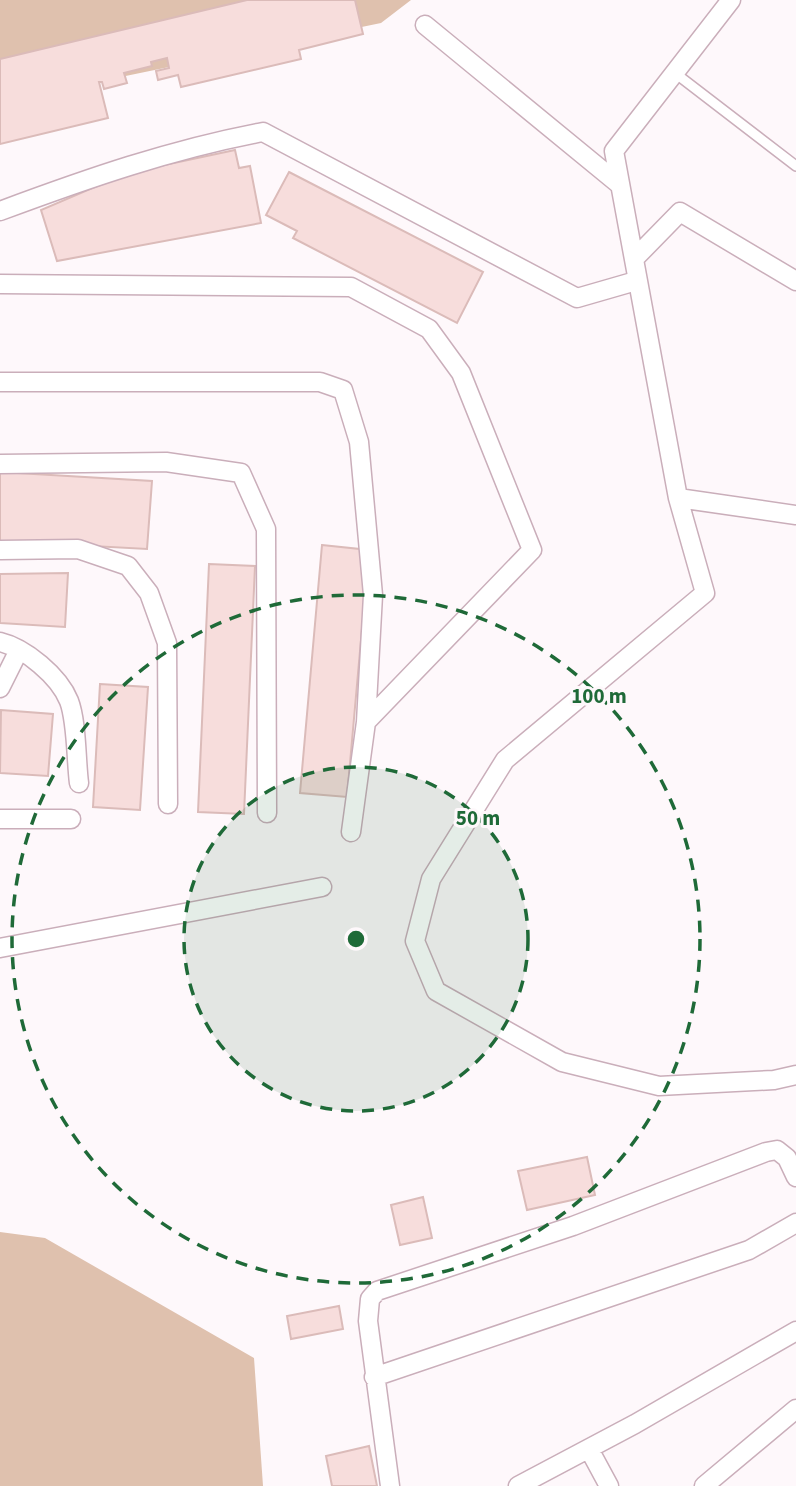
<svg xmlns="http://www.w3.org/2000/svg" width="796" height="1486" viewBox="0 0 796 1486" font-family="'Source Sans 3',sans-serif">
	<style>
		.green { fill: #dfc1ae }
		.building { fill: #f7dddc; stroke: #dbbbb9; stroke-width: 2 }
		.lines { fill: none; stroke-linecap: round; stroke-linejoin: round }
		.service-casing { stroke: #caaeba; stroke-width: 12 }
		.minor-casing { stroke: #caaeba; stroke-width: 21 }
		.service { stroke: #fff; stroke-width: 9 }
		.minor { stroke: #fff; stroke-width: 18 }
		.ring { fill: none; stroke: #1f6a38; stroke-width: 3.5; stroke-dasharray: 12 9 }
		.centre { fill: #1f6a38; stroke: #fef8fb; stroke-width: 3.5 }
		.ring-label { font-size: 21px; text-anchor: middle; font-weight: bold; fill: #1f6a38; stroke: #fef8fb; stroke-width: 6; stroke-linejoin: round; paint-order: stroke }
	</style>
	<rect width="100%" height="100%" fill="#fef8fb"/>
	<path class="green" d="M0 0H411L381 23 0 102Z
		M0 1232 45 1238 254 1358 263 1486H0Z"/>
	<path class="building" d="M247 0H355L363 34 299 50 301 59 181 87 178 75 158 80 156 71 169 68 167 58 151 62 152 66 124 73 127 83 104 89 102 82H99L108 118 0 144V59Z
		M235 150 239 168 250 166 261 223 57 261 41 210 109 181 108 177Z
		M289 172 483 272 457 323 293 238 297 231 266 215Z
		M0 472 152 481 147 549 0 541Z
		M322 545 369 550 347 797 300 793Z
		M209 564 255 566 244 814 198 812Z
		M68 573 65 627 0 623V574Z
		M100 684 148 687 140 810 93 807Z
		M1 710 53 714 48 776 0 773Z
		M587 1157 595 1195 527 1210 518 1171Z
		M423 1197 432 1238 400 1245 391 1205Z
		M339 1306 343 1329 291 1339 287 1316Z
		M369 1446 377 1486H332L326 1456Z"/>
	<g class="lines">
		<defs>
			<path id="service" d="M675 73 796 166"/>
			<path id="minor" d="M731 0 614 151 678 498 705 593 505 760 431 879 415 941 436 991 562 1062 659 1086 774 1080 796 1075
				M425 25 620 185
				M0 211C86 179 172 149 263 132L577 298 636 281
				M634 259 680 212 796 281
				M0 284 351 287 429 329 461 373 532 550 366 722
				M0 382H320L343 390 359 442 373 595 366 722 351 832
				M0 464 166 462 241 473 266 529 267 813
				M678 498 796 515
				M0 550 78 549 128 566 149 593 167 643 168 804
				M0 642C25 648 59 676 69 701 77 722 76 760 79 783
				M0 688 19 650
				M0 819H71
				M0 948 322 887
				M374 1377 749 1250 796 1223
				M589 1449 609 1486
				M390 1486 368 1321 370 1299 377 1291 573 1226 766 1152 777 1150 787 1158 796 1177
				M518 1486 635 1424 796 1331
				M704 1486 796 1409"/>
		</defs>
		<use href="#service" class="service-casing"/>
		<use href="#minor" class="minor-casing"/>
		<use href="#service" class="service"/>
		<use href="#minor" class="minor"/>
	</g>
	<circle cx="356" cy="939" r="172" fill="#1f6a38" fill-opacity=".12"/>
	<g class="ring">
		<circle cx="356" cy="939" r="172"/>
		<circle cx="356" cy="939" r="344"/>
	</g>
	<circle cx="356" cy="939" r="10" class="centre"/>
	<g class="ring-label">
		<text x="599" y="703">100 m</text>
		<text x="478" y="825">50 m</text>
	</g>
</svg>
